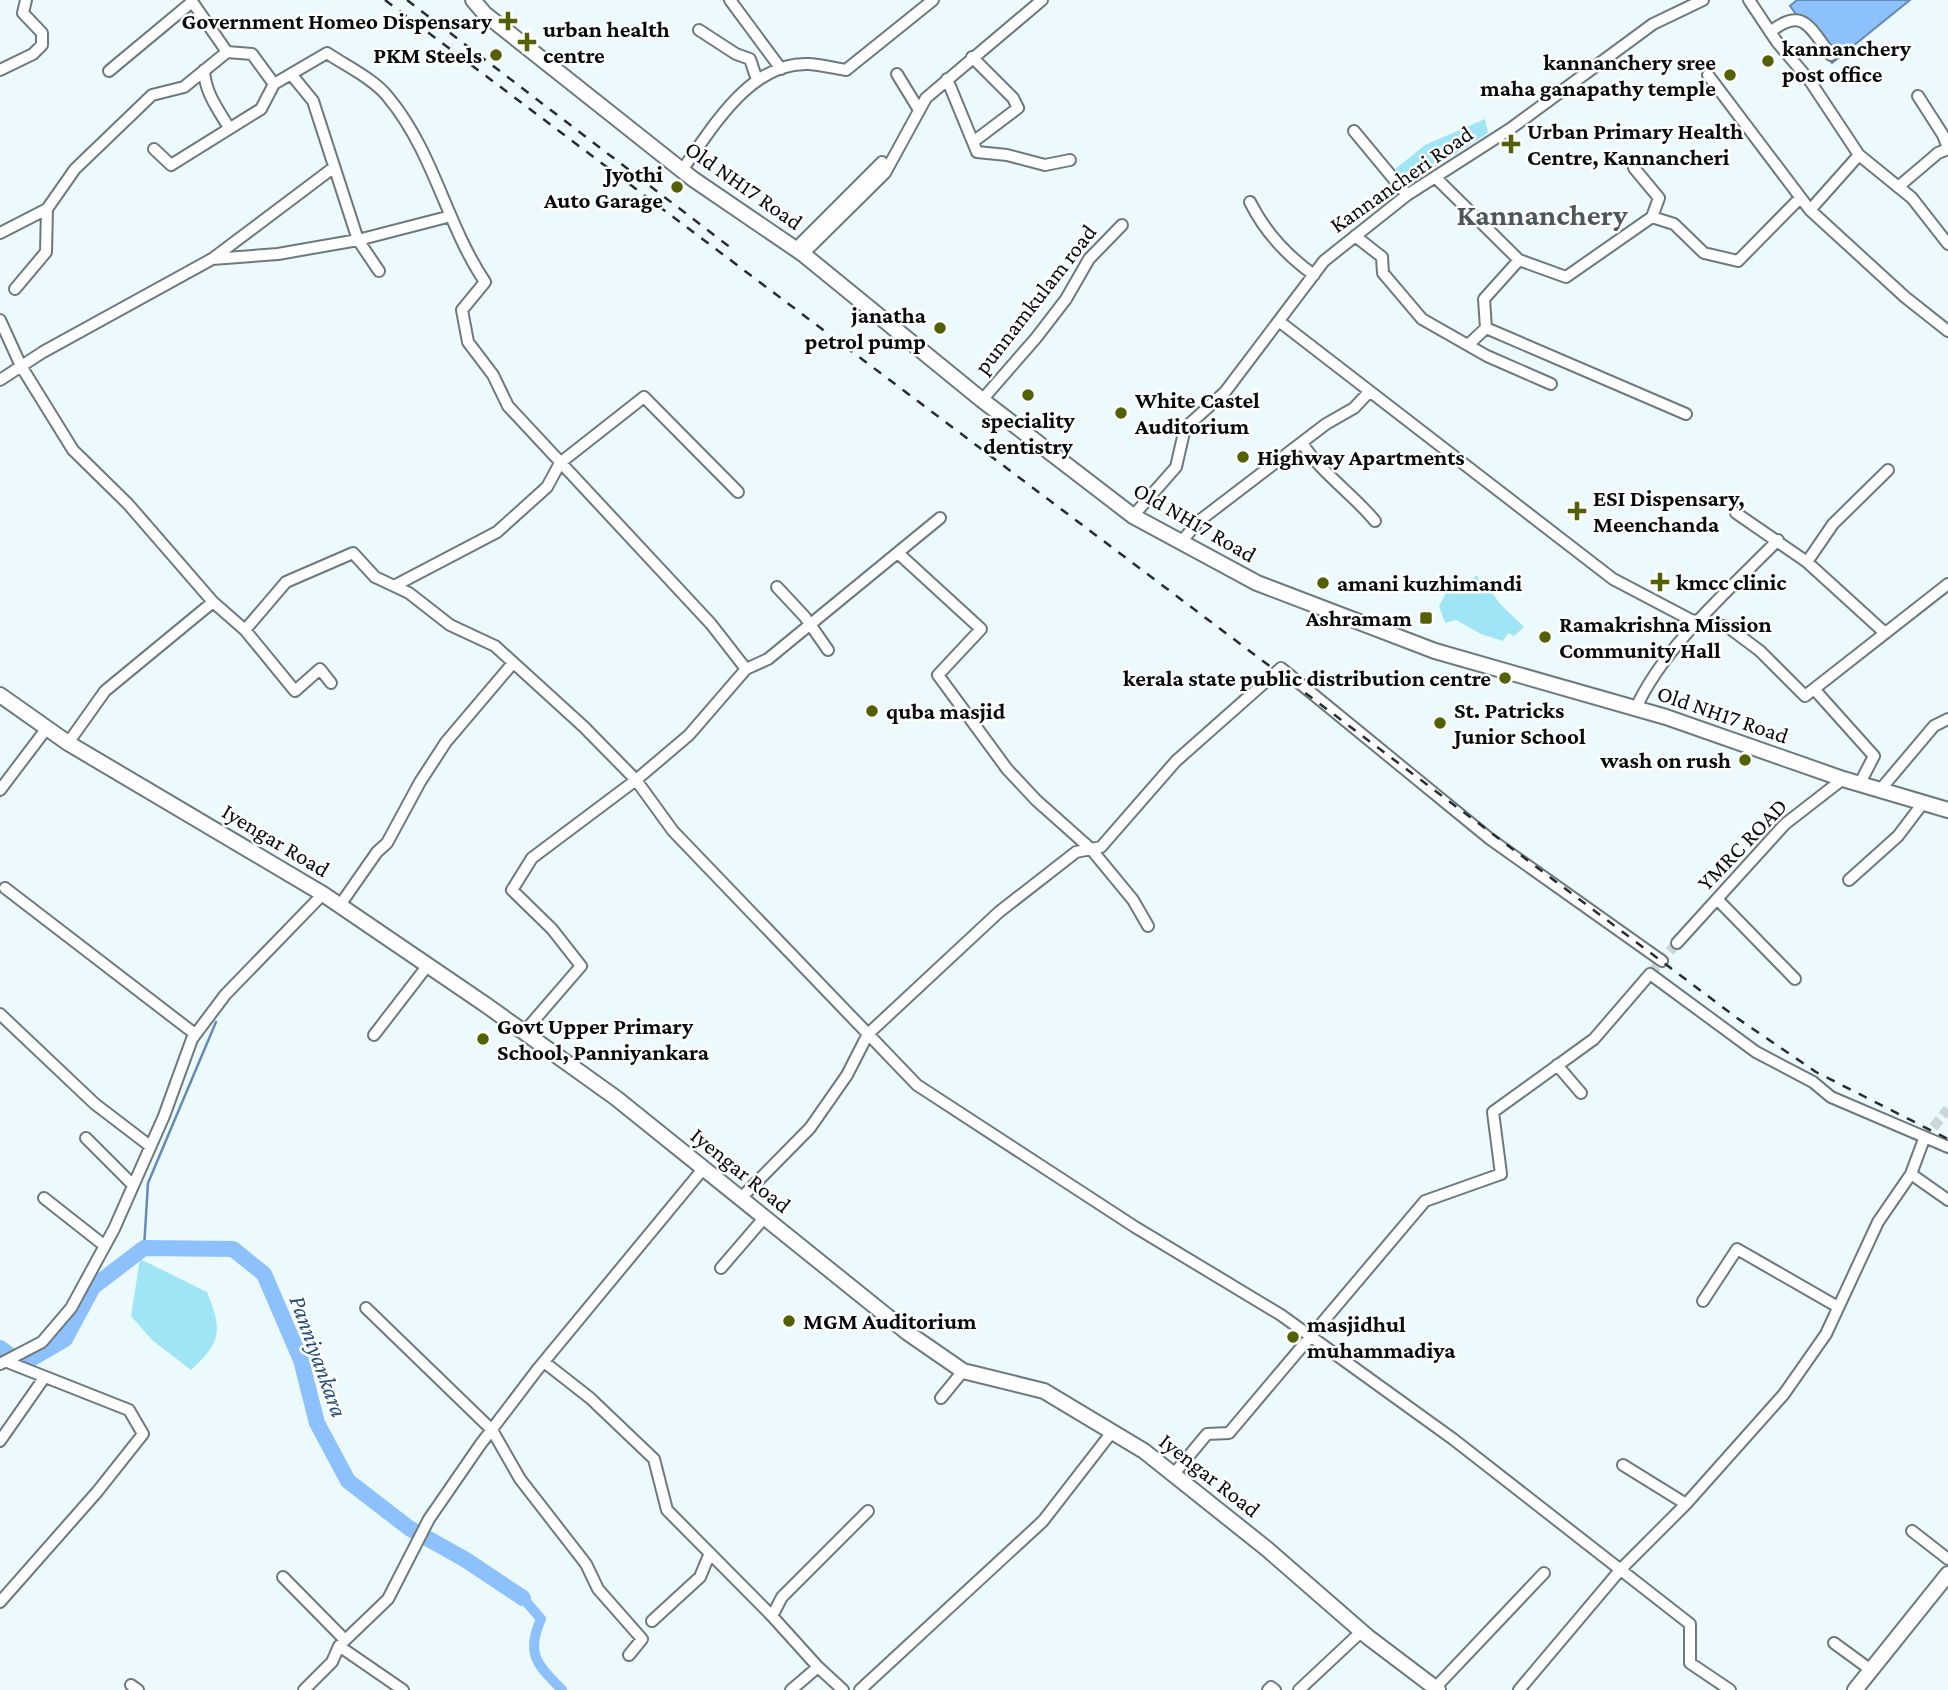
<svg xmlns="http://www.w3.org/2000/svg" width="1948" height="1690" viewBox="0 0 1948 1690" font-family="'Crimson Pro',serif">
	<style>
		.green { fill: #a0e5f6 }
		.water { fill: #8cc1fe; stroke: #648bb6; stroke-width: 2 }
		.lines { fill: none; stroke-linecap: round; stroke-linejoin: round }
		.stream { stroke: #648bb6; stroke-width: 2.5 }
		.canal { stroke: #8cc1fe; stroke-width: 10 }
		.river { stroke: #8cc1fe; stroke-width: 16 }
		.minor-tunnel { stroke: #cad6d9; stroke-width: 10; stroke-dasharray: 10 5; stroke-linecap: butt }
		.minor-casing { stroke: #6d7a7d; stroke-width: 14 }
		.major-casing { stroke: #6d7a7d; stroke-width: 18 }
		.minor { stroke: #fff; stroke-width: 10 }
		.major { stroke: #fff; stroke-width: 14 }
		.rail { stroke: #272c2e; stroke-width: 2.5; stroke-dasharray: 9 9; stroke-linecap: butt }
		.poi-dot { fill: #536102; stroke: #fff; stroke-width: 2.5 }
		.labels { text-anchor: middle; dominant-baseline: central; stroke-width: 5; stroke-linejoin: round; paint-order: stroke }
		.poi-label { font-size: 23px; font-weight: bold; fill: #080c0d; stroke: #fff; text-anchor: start }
		.street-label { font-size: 23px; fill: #080c0d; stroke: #fff }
		.water-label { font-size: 24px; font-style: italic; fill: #1e4b7b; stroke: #fff }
		.district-label { font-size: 30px; font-weight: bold; fill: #4b575a; stroke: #fff }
	</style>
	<rect width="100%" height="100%" fill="#ecfafd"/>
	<path class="green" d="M1485 119 1488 133 1404 187 1394 170 1425 145Z
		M1477 575 1479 581 1489 585C1495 603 1511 613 1524 627L1514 636 1508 633 1503 641 1481 634 1456 620 1445 623 1439 606 1445 595 1443 589 1459 584 1464 586Z
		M140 1259 207 1292C223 1331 221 1342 191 1370L152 1340 131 1316Z"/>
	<path class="water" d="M1797 0H1910L1832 63 1790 6Z"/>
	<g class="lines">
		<path class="stream" d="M144 1248 148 1183 216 1022"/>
		<path class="canal" d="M523 1598 541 1619C525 1655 538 1665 562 1690"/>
		<path class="river" d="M0 1348 12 1357 29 1360 65 1339 93 1287 144 1248 233 1249 264 1274 301 1360 317 1423 348 1481 409 1528 466 1560 523 1598"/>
		<path class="minor-tunnel" d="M1650 974 1677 943
			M1924 1139 1948 1109"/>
		<defs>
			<path id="minor" d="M191 0 227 52 252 54 274 84 327 53C346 66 374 79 388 97 434 152 446 224 485 282L462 310 468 342 493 375 508 406 711 624 746 669
				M730 0 781 69
				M1749 0 1777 42 1810 81 1859 155 1912 198 1948 244
				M699 30 736 54 750 59 757 80
				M1770 32C1804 5 1810 29 1831 55
				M972 57 1013 98 1018 108 973 142
				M0 70 33 54 42 45V33L23 13 26 0
				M204 70C205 92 217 108 228 126
				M109 71 192 2
				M291 74 313 101 358 240 379 271
				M897 74 919 110
				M1708 75 1810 210 1905 297 1948 331
				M947 79 977 152 1007 155 1045 165 1070 160
				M1918 96 1943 135 1948 148
				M1354 131 1407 195
				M154 149 171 165 261 109 274 84
				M1634 168 1659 198 1652 217
				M682 170C712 129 750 61 809 64 822 65 834 68 846 70L933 0
				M1435 177 1519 260
				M1898 187 1938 153 1948 149
				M1250 202C1265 232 1286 255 1314 275
				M1810 210 1859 155
				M0 233 47 209
				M1355 236 1382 257 1383 273 1422 319 1487 356 1551 384
				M795 249 882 162
				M803 254 885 173 926 98 1042 0
				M212 259 333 168
				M15 289 46 252 47 209 75 169 152 95 184 87 227 52
				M0 320 21 366 73 450 128 504 213 602
				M1280 322 1613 579 1691 620 1728 627 1760 651 1805 696 1948 584
				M1486 328 1484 299 1519 260 1566 277 1652 217 1674 224 1704 253 1738 261 1799 199
				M1468 345 1486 328 1686 414
				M0 380 43 352 212 259 278 254 358 240 451 216
				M982 400 1036 338 1066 299 1089 259 1122 225
				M1302 443C1322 474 1351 492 1375 521
				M1736 513 1807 562 1885 633
				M1133 516 1176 467 1185 428 1225 392 1324 261 1407 195 1510 129 1653 24 1703 0
				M1181 542 1199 521 1326 424 1354 408 1369 392
				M898 553 981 629 938 675 1007 769 1036 800 1091 849 1133 900 1148 926
				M1807 562 1833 524 1888 470
				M394 586 497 532 547 487 560 463 644 397 738 492
				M777 587 805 617 828 650
				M245 630 295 691 320 669 331 683
				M1814 689 1874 756 1860 783
				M1636 708C1664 646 1730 589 1778 540
				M68 743 105 691 213 602 245 630 286 582 353 553 375 577 409 593 450 625 495 646 584 727 636 780 673 831 917 1085 1135 1227 1281 1315 1453 1439 1690 1624V1663L1730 1690
				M0 790 47 728
				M1880 790 1934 726 1948 719
				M1849 880 1898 836 1923 803
				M5 888 195 1034
				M1717 899 1795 979
				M340 905 377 852 387 843 420 782 446 742 513 663
				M1677 943 1785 824 1843 779
				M0 1014 95 1104 150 1146
				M524 1032 581 966 552 929 512 890 532 858 636 780 689 735 746 669 768 659 940 518
				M374 1035 428 965
				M1557 1065 1581 1093
				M86 1138 133 1185
				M1911 1174 1948 1200
				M44 1198 105 1246
				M740 1199 810 1128 847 1075 868 1034 999 912 1076 852 1101 847 1176 761 1281 668 1490 839 1662 961
				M721 1268 764 1218
				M1703 1301 1737 1249 1838 1307
				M366 1308 492 1430 520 1479 586 1564 598 1589 642 1639 629 1655
				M544 1362 590 1398 654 1459 667 1510 772 1616
				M0 1364 42 1342 71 1308 114 1229 164 1116 192 1039 225 995 323 894
				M941 1398 963 1371
				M0 1441 44 1378
				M1623 1465 1686 1504
				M1173 1475 1207 1434 1229 1433 1425 1201 1501 1174 1493 1112 1594 1039 1650 974 1756 1052 1813 1082 1831 1097 1948 1147
				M1912 1531 1948 1559
				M283 1577 345 1640
				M0 1602 97 1492 143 1434 129 1410 5 1361
				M652 1621 700 1577 710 1553
				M1834 1643 1871 1670
				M339 1646 403 1690
				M818 1667 843 1690
				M131 1685 138 1690
				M1435 1688 1544 1573
				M304 1690 332 1662 339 1646 388 1599 429 1519 480 1445 537 1370 703 1169
				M791 1690 818 1667 772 1616 782 1597 868 1511
				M860 1690 1043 1521 1112 1432
				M1268 1690 1271 1687 1275 1690
				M1299 1690 1362 1631
				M1519 1690 1621 1569 1686 1504 1784 1394 1826 1334 1878 1222 1911 1174 1924 1139"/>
			<path id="major" d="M473 0 485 14 693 179 803 254 982 400 1133 516 1257 583 1435 651 1666 717 1843 779 1948 810
				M0 695 68 743 323 894 486 1005 616 1098 908 1333 963 1371 1044 1391 1144 1451 1267 1549 1368 1637 1438 1690
				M1855 1690 1948 1574"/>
		</defs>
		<use href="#minor" class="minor-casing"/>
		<use href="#major" class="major-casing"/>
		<use href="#minor" class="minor"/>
		<use href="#major" class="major"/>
		<path class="rail" d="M385 0 1737 1018 1816 1072 1948 1139
			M407 0 735 251"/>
	</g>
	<g class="poi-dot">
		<path d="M504.5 10.5h7v7h7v7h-7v7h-7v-7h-7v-7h7z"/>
		<path d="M523.5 31.5h7v7h7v7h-7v7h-7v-7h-7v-7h7z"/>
		<circle cx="496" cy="55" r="7"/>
		<circle cx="1768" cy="61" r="7"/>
		<circle cx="1730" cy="75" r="7"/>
		<path d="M1507.5 133.5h7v7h7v7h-7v7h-7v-7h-7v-7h7z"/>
		<circle cx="677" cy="187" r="7"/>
		<circle cx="940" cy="328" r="7"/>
		<circle cx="1028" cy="395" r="7"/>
		<circle cx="1121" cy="413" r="7"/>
		<circle cx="1243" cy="457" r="7"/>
		<path d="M1573.5 500.5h7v7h7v7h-7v7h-7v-7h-7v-7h7z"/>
		<path d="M1656.5 571.5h7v7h7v7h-7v7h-7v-7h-7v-7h7z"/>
		<circle cx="1323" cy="583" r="7"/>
		<rect x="1419" y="611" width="14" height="14" rx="3.5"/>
		<circle cx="1545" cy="637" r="7"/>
		<circle cx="1505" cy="678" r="7"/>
		<circle cx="872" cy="711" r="7"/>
		<circle cx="1440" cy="723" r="7"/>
		<circle cx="1745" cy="760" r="7"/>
		<circle cx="483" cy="1039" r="7"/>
		<circle cx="789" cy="1321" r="7"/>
		<circle cx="1293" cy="1337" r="7"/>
	</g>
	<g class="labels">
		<g class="poi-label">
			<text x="492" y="21" text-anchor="end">Government Homeo Dispensary</text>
			<text x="543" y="29">urban health<tspan x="543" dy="26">centre</tspan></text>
			<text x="1782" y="48">kannanchery<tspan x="1782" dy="26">post office</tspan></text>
			<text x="482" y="55" text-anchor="end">PKM Steels</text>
			<text x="1716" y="62" text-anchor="end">kannanchery sree<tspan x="1716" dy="26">maha ganapathy temple</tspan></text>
			<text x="1527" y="131">Urban Primary Health<tspan x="1527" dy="26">Centre, Kannancheri</tspan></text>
			<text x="663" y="174" text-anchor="end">Jyothi<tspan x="663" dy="26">Auto Garage</tspan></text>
			<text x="926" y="315" text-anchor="end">janatha<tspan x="926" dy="26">petrol pump</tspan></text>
			<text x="1135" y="400">White Castel<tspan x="1135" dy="26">Auditorium</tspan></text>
			<text x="1028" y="420" text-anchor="middle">speciality<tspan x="1028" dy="26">dentistry</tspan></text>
			<text x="1257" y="457">Highway Apartments</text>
			<text x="1593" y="498">ESI Dispensary,<tspan x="1593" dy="26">Meenchanda</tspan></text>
			<text x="1676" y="582">kmcc clinic</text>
			<text x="1337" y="583">amani kuzhimandi</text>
			<text x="1412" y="618" text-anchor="end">Ashramam</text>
			<text x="1559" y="624">Ramakrishna Mission<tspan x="1559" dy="26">Community Hall</tspan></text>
			<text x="1491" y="678" text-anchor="end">kerala state public distribution centre</text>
			<text x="1454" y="710">St. Patricks<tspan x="1454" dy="26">Junior School</tspan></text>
			<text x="886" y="711">quba masjid</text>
			<text x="1731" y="760" text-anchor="end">wash on rush</text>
			<text x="497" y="1026">Govt Upper Primary<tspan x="497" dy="26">School, Panniyankara</tspan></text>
			<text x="803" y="1321">MGM Auditorium</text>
			<text x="1307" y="1324">masjidhul<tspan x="1307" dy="26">muhammadiya</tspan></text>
		</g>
		<g class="street-label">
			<text transform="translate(1401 179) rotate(-35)">Kannancheri Road</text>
			<text transform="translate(744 185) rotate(35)">Old NH17 Road</text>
			<text transform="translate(1035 299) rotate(-52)">punnamkulam road</text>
			<text transform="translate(1195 522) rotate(30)">Old NH17 Road</text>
			<text transform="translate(1723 714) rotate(19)">Old NH17 Road</text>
			<text transform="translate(276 840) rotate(31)">Iyengar Road</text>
			<text transform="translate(1742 844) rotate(-46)">YMRC ROAD</text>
			<text transform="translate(741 1170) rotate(39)">Iyengar Road</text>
			<text transform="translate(1210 1475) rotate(38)">Iyengar Road</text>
		</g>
		<g class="water-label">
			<text transform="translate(319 1356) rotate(70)">Panniyankara</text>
		</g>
		<g class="district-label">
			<text x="1542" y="214">Kannanchery</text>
		</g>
	</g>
</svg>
